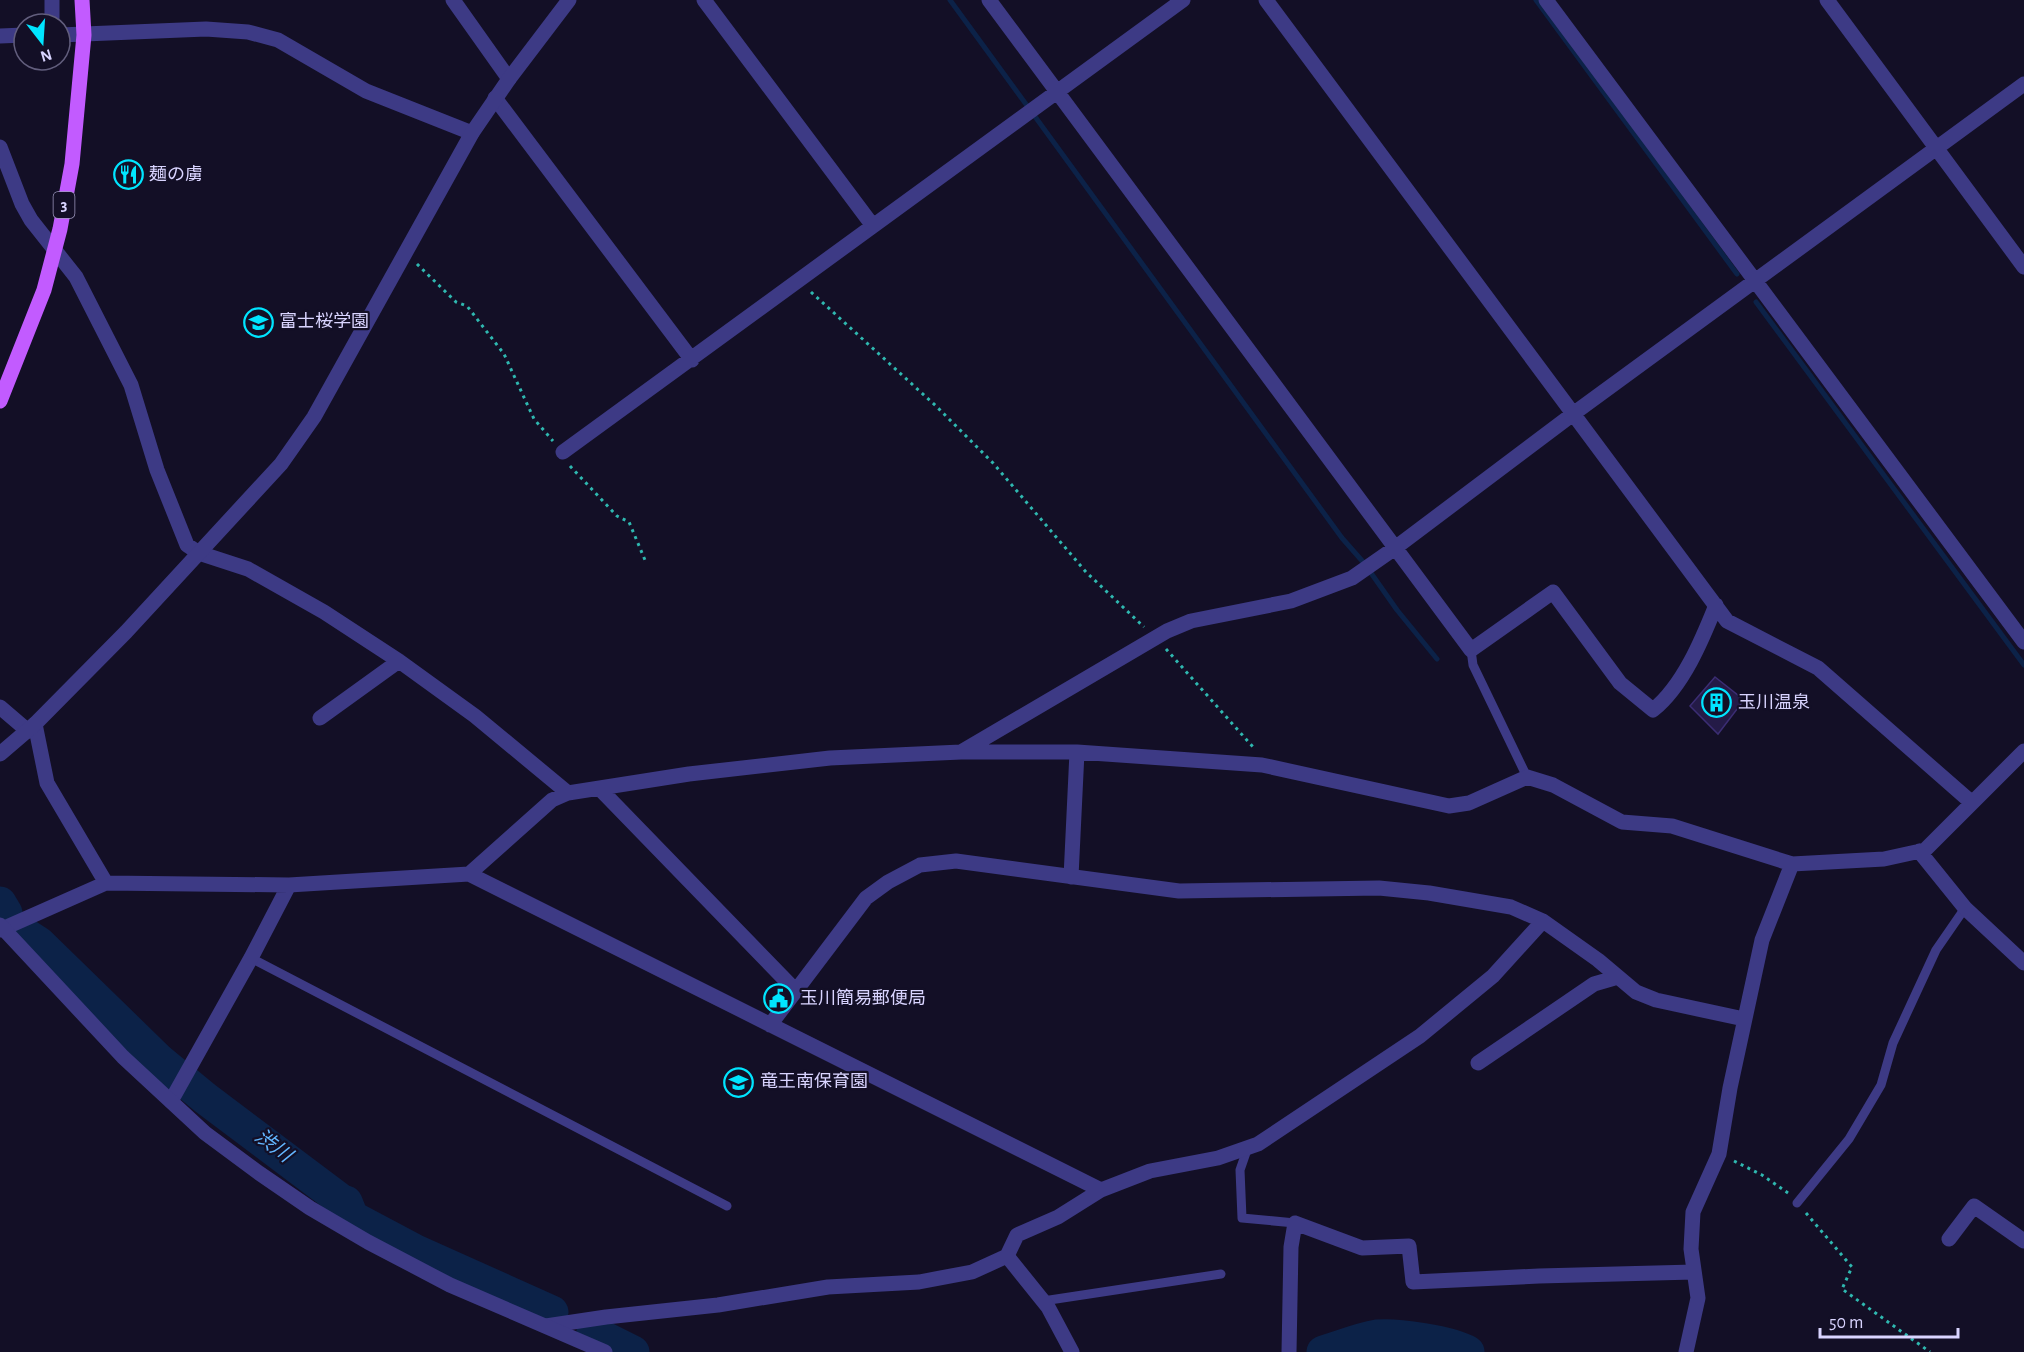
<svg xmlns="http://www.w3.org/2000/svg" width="2024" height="1352" viewBox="0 0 2024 1352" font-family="'Alegreya Sans','Noto Sans JP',sans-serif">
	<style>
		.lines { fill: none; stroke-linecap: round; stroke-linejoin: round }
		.stream { stroke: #0c2248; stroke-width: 5 }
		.river { stroke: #0c2248; stroke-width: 33 }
		.building { fill: #241b47; stroke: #3b2d73; stroke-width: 1.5 }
		.path { stroke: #2fb8b0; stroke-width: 3; stroke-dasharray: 3 4.5; stroke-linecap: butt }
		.service { stroke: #3d3a85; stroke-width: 9 }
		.minor { stroke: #3d3a85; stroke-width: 15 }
		.tertiary { stroke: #3d3a85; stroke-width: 15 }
		.primary { stroke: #c25bff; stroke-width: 15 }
		.labels { text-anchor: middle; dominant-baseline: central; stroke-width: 4.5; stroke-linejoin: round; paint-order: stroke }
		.shield { fill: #130f26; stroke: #9e99be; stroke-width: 1.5 }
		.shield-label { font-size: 16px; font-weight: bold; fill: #d9d4ff }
		.poi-label { font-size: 18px; fill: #d9d4ff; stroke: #130f26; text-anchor: start }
		.water-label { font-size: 20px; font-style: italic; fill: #62b6ff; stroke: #130f26 }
	</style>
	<rect width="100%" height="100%" fill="#130f26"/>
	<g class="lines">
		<path class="stream" d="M950 0 1342 538 1364 563 1397 610 1437 659
			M1536 0 1737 274
			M1756 302 2024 665"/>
		<path class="river" d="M0 903 6 913
			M22 932 39 943 159 1060 205 1098 342 1201 346 1202 352 1217 416 1251 552 1312
			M593 1332 633 1352
			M1323 1352C1340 1347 1359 1339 1377 1336 1396 1334 1451 1342 1468 1352"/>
	</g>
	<path class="building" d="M1715 677 1744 700 1718 734 1690 706Z"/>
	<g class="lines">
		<path class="path" d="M417 264 456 302 467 306 504 354 534 419 553 441
			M811 292 936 406 993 463 1086 572 1144 627
			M570 466 617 516 629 522 645 560
			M1166 649 1253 747
			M1734 1161 1762 1175 1788 1193
			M1806 1213 1852 1267 1842 1289 1930 1352"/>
		<path class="service" d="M1471 650 1473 665 1527 777
			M251 958 727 1206
			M1248 1147 1240 1170 1242 1218 1295 1223
			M1797 1203 1849 1139 1881 1085 1893 1043 1936 950 1965 908
			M1043 1301 1221 1274"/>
		<path class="minor" d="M453 0 509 79
			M704 0 873 226
			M989 0 1471 650 1553 592 1620 683 1653 710C1683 686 1702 640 1716 605
			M1266 0 1727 621 1818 668 1971 802
			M1546 0 2024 642
			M1827 0 2024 267
			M52 24V0
			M60 35 206 29 248 32 278 40 366 91 472 133
			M0 36 24 35
			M495 98 692 360
			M0 147 22 204 31 220 76 277 131 385 157 470 187 545 199 553 248 569 324 612 399 661 475 716 568 793
			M563 452 1183 0
			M0 707 28 731
			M320 718 399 661
			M35 724 47 783 106 883
			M961 752 1167 631 1191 621 1291 601 1352 578 1395 548 1573 414 2024 84
			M599 788 796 991
			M1919 851 1965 908 2024 963
			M469 874 1101 1190
			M1071 877 1077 752
			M0 930 106 883 289 885 469 874 552 800 568 793 689 774 830 758 961 752H1077L1262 765 1449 806 1469 803 1527 777 1553 785 1622 822 1672 826 1792 864 1884 859 1925 850 2024 751
			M770 1025 866 898 888 882 920 865 956 861 1179 891 1379 888 1429 893 1511 907 1543 921 1598 960 1636 992 1656 1000 1744 1019
			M1478 1063 1594 984 1618 977
			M171 1101 251 958 289 885
			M1949 1239 1974 1206 2024 1241
			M1007 1256 1048 1307 1072 1352
			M546 1326 606 1317 718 1305 828 1287 919 1282 972 1272 1007 1256 1017 1235 1058 1217 1101 1190 1150 1171 1218 1158 1258 1144 1420 1036 1493 976 1543 921
			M1289 1352 1291 1247 1295 1223 1362 1248 1409 1246 1413 1282 1539 1276 1694 1272
			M1686 1352 1698 1298 1691 1249 1693 1212 1719 1154 1730 1088 1762 940 1792 864"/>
		<path class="tertiary" d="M0 754 35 724 126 632 281 464 314 417 472 133 509 79 569 0
			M0 925 123 1057 205 1133 259 1173 310 1208 368 1242 450 1285 605 1352"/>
		<path class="primary" d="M0 401 44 290 60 229 72 164 84 35 82 0"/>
	</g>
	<defs>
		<symbol id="restaurant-ring" viewBox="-11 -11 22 22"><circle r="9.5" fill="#130f26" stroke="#00e5ff" stroke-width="1.5"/><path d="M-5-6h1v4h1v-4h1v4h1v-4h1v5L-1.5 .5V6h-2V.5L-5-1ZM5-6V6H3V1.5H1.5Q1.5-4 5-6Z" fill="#00e5ff"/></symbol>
		<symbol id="school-ring" viewBox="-11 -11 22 22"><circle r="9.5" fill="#130f26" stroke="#00e5ff" stroke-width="1.5"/><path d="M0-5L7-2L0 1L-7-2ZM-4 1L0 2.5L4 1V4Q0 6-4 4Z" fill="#00e5ff"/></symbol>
		<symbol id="building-ring" viewBox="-11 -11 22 22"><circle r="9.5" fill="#130f26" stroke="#00e5ff" stroke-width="1.5"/><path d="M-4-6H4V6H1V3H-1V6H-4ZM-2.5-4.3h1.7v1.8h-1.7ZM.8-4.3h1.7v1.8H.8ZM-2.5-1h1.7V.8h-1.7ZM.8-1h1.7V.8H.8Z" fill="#00e5ff"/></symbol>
		<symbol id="civic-ring" viewBox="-11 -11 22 22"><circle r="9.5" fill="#130f26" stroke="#00e5ff" stroke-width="1.5"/><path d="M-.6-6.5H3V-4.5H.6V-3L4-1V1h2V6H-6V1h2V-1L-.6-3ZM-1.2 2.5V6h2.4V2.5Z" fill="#00e5ff"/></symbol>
	</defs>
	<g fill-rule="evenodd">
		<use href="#restaurant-ring" x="112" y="158" width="33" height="33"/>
		<use href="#school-ring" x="242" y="306" width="33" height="33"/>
		<use href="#building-ring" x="1700" y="686" width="33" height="33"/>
		<use href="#civic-ring" x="762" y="982" width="33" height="33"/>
		<use href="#school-ring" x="722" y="1066" width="33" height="33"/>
	</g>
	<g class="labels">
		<rect class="shield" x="53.5" y="192" width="21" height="26" rx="4.5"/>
		<g class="shield-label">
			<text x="64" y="205">3</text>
		</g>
		<g class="poi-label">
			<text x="149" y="175">麺の虜</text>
			<text x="279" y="322">富士桜学園</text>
			<text x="1738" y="703">玉川温泉</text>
			<text x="800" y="999">玉川簡易郵便局</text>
			<text x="760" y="1082">竜王南保育園</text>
		</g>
		<g class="water-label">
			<text transform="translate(273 1146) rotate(37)">渋川</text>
		</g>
	</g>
	<g transform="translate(42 42) rotate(163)"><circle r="28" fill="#130f26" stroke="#625e7d" stroke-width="1.5"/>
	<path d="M0-4.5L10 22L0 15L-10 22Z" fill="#00e5ff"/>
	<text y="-9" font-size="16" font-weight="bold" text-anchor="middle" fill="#d9d4ff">N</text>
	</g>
	<path d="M1820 1328v9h138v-9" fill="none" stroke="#d9d4ff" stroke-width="3"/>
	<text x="1829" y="1328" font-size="18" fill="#d9d4ff" stroke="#130f26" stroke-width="4.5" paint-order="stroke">50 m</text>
</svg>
